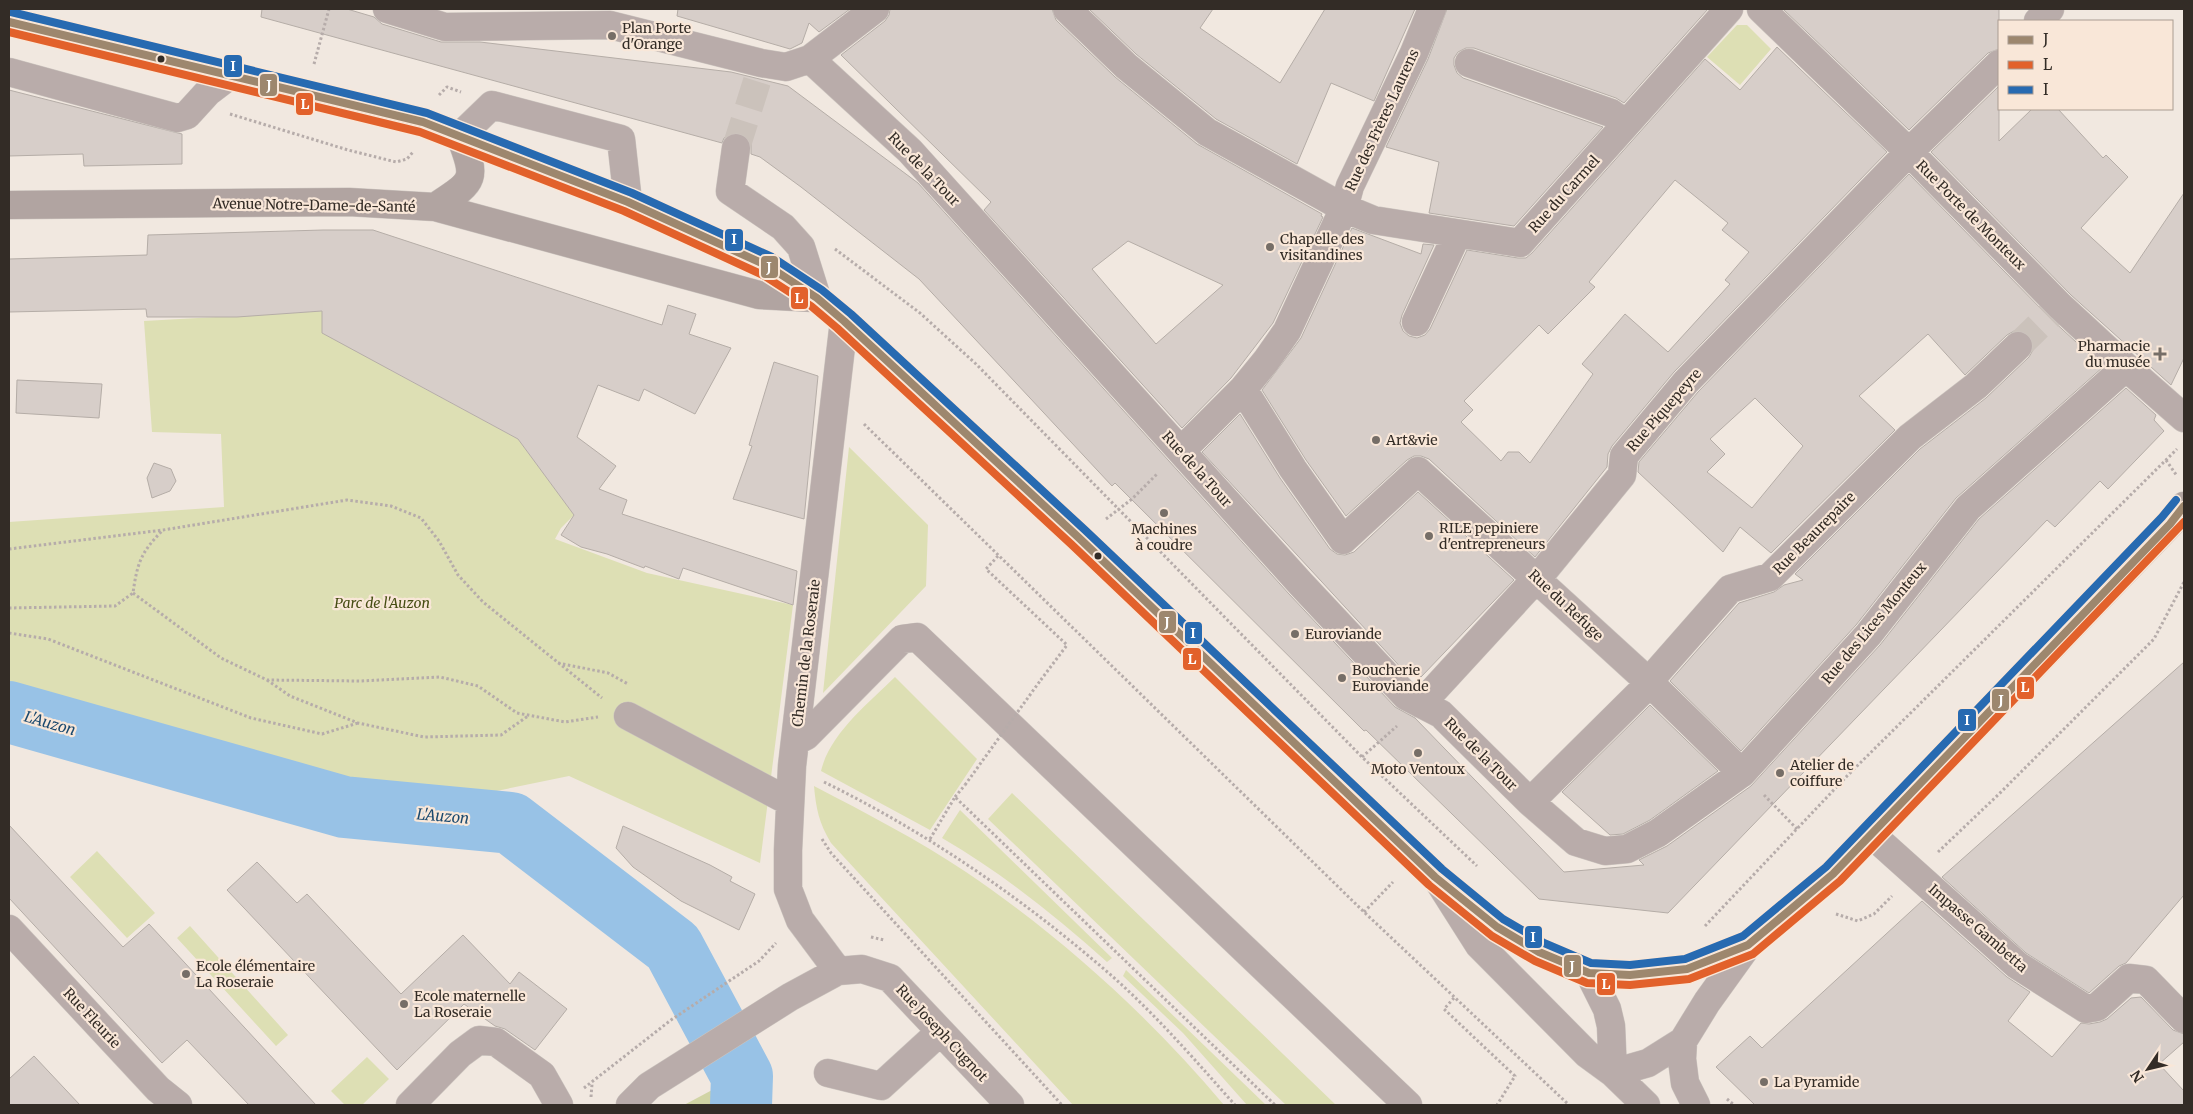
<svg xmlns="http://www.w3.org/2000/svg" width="2193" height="1114" viewBox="0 0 2193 1114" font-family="Merriweather,serif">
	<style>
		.green { fill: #dddfb4 }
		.forest { fill: #d1d4a5 }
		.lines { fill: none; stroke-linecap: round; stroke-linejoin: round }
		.river { stroke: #98c2e6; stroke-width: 62 }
		.building { fill: #d7cec9; stroke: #b5ada7; fill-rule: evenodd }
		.minor-tunnel { stroke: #cbc2bb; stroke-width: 28; stroke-dasharray: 28 14; stroke-linecap: butt }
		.minor-casing { stroke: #cdc6c0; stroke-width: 29 }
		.major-casing { stroke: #cdc6c0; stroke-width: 29 }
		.path { stroke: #b6acaa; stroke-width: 3; stroke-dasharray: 2.5 2.5; stroke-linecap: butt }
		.minor { stroke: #b9acaa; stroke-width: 28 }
		.major { stroke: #b1a4a1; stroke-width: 28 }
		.path-bridge { stroke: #b6acaa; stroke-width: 3; stroke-dasharray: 2.5 2.5; stroke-linecap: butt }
		.bus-1-casing { stroke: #f9e7d8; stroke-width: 11 }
		.bus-2-casing { stroke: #f9e7d8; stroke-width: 11 }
		.bus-3-casing { stroke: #f9e7d8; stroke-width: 11 }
		.bus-1 { stroke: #9d876e; stroke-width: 8 }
		.bus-2 { stroke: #e2612b; stroke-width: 8 }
		.bus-3 { stroke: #276ab1; stroke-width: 8 }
		.poi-dot { fill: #766e67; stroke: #f9e7d8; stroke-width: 2 }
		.bus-dot { fill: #332c26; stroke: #f9e7d8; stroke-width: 2 }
		.labels { text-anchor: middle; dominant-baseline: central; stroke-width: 4.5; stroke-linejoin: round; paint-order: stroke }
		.poi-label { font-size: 14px; fill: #332c26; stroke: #f9e7d8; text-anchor: start }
		.street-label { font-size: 14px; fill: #332c26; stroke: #f9e7d8 }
		.park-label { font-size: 14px; font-style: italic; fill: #464d13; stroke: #f9e7d8 }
		.water-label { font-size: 15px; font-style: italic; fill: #1b496e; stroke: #f9e7d8 }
		.line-badge { stroke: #f9e7d8; stroke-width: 2 }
		.badge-label { font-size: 14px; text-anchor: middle; font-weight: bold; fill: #fff }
	</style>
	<rect width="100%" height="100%" fill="#f1e8e0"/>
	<path class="green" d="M1737 25H1747L1771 49 1740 85 1707 57Z
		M322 311 390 370 518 439 574 515 561 528 555 539 647 573 793 605 760 863 569 776 477 795 276 781 9 686V522L224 507 221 434 152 432 144 321Z
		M849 447 928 525 926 586 823 693Z
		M895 677 977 759 930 830 821 771C830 733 869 703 895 677Z
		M814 786C866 813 918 840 966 872 1062 937 1149 1016 1224 1105H1073L831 843C819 823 816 809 814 786Z
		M1012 793 1336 1105H1286L988 819Z
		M960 810 1112 958 1107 962C1056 916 1002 873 942 838Z
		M97 851 155 913 127 938 70 877Z
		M190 926 288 1035 276 1046 177 938Z
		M1126 970 1266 1105H1247L1183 1033 1123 976Z
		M367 1057 389 1079 362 1105H345L331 1091Z"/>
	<path class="forest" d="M729 1081 728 1105H684Z"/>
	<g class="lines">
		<path class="river" d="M9 712 344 807 511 823 673 947 742 1076 741 1105"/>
	</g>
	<path class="building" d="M262 9H347L374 17 382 24 441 42H480L731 72 788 86 918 183 1289 594 1395 707 1415 718 1564 872 1644 865 1639 860 1667 846 1751 786 1880 645 1979 519 2126 388 2156 415 2154 420 2164 431 2108 489 2100 481 2055 527 2047 520 1668 913 1539 899 1366 730 1364 731 1115 483 1112 486 919 279 801 187 760 157 751 154V143L745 135 739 133H731L724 138 722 143 261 17Z
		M678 9H850L819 32 809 23 802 43 790 49 677 16Z
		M890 9H1052L1056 20 1115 77 1197 144 1322 214 1321 216 1323 217 1273 323 1231 378 1182 428 984 210 991 202 841 55 885 21 889 15ZM1128 241 1223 285 1156 344 1092 269Z
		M1089 9H1213L1200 28 1280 83 1325 9H1415L1374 101 1331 83 1297 164 1216 119 1136 54Z
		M1447 9H1708L1624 103 1616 98 1474 48H1466L1458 52 1454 58V65L1457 73 1463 78 1603 127 1514 226 1429 213 1439 162 1386 147 1428 59Z
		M1783 9H1999V49L1988 53 1909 130Z
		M1777 47 1887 152 1674 372 1612 446 1608 454 1607 467 1535 557 1429 459 1421 456H1414L1407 460 1346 516 1306 460 1262 390 1301 338 1352 228 1421 254 1423 244 1434 245 1402 315 1400 323 1403 331 1409 336 1417 338 1425 335 1430 329 1467 250 1518 258H1526L1532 253 1705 59 1740 90ZM1675 180 1728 223 1722 230 1749 252 1725 280 1730 284 1668 352 1625 314 1582 364 1593 374 1530 463 1519 452H1508L1501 461 1461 422 1473 410 1464 401 1539 325 1548 334 1595 287 1589 282Z
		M1999 86V141L2032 109H2058L2103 158 2106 155 2128 177 2081 228 2130 273 2184 193V358L2171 385 2071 295 1931 152Z
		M9 90 182 134V164L84 166 83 154 9 156Z
		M1909 174 2049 317 2103 367 1956 498 1856 625 1741 751 1670 681 1739 603 1774 592 1784 585 1803 580 1795 574 1920 449 1986 398 2029 357 2033 350V342L2029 335 2023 331H2014L2007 335 1965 375 1928 334 1859 396 1895 430 1771 553 1740 527 1723 552 1638 472 1639 462 1698 392ZM1755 398 1803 446 1752 508 1707 472 1725 454 1710 439Z
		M323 230H373L662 325 668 305 696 314 689 334 731 348 695 414 644 389 639 401 598 385 577 437 616 466 599 489 627 500 622 514 797 571 793 605 683 568 679 579 645 566 644 568 607 554 581 547 561 535 574 515 518 439 322 333V311L237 317H147L146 309 9 312V259L147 255 148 235Z
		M774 362 818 376 804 519 733 499 752 446 749 445Z
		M17 380 102 384 99 418 16 413Z
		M1240 414 1280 478 1330 549 1337 554 1345 555 1354 552 1418 492 1514 580 1421 677 1409 667 1405 672 1202 452Z
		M154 463 171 469 176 481 170 491 152 498 147 478Z
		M2184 662V895L2126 963 2119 966 2089 993 2026 953 1942 877Z
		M1650 705 1718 771 1650 820 1623 834 1610 835 1562 792Z
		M9 825 123 947 149 924 316 1105H249L187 1040 162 1063 9 898Z
		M623 826 710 865 732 877 730 881 755 894 739 930 681 901 633 867 616 848Z
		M257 862 297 903 307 894 401 994 463 935 510 984 519 972 567 1009 535 1050 505 1029 495 1026 464 1004 397 1070 227 890Z
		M1922 901 2007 977 2030 992 2008 1021 2052 1057 2081 1023 2089 1024 2100 1022 2107 1019 2131 998 2141 997 2173 1030 2184 1034V1042L2159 1064 2184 1091V1105H1755L1716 1067 1750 1036 1762 1048Z
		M34 1056 80 1105H9V1079Z"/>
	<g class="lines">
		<path class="minor-tunnel" d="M736 148 758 78
			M2018 346 2051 314"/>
		<defs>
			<path id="minor" d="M387 9 445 27 610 25 761 63 786 67 810 59 875 9
				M1067 9 1126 66 1207 132 1344 208 1373 220 1520 243 1729 9
				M1761 9 1909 152 2060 306 2126 367 2184 418
				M2038 21 2050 9
				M810 59 910 151 1301 584 1406 696 1441 714 1530 802 1576 842 1605 851 1627 849 1658 833 1742 773 1868 635 1968 508 2126 367
				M1469 63 1611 113 1626 124
				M9 72 177 118 187 115 208 92 229 76
				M460 136 492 105 621 139 628 202
				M736 148 730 191 783 227 801 247 817 298
				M1416 322 1457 234
				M1243 389 1293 469 1343 540 1418 471 1650 683 1742 773
				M1181 451 1243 389 1266 361 1287 331 1344 208 1350 186 1414 53 1432 9
				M1421 704 1546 568 1622 475 1624 456 1686 382 1909 152 1999 64
				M628 716 790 802
				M796 741 806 736 902 639 917 637 1408 1105
				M1530 802 1650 683 1657 672 1730 589 1770 577 1910 437 1976 386 2018 346
				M1871 834 2017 965 2086 1009 2097 1007 2129 978 2146 980 2184 1019
				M1439 882 1479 945 1587 1054 1613 1073 1646 1105
				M9 929 158 1089 178 1105
				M838 971 800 920 788 889V850L792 766 844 321
				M1589 973 1607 1009 1611 1026 1613 1073
				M828 1073 881 1086 940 1032
				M1613 1073 1648 1063 1683 1041
				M410 1105 460 1054 479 1040 496 1042 542 1075 559 1105
				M630 1105 649 1086 790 997 838 971 862 969 890 978 1010 1105
				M1696 1105 1685 1083 1682 1059 1683 1041 1707 1002 1748 945"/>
			<path id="major" d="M9 22 423 122 628 202 768 266 817 298 844 321 1078 537 1435 877 1497 927 1539 952 1589 973 1630 975 1687 969 1748 945 1833 874 2170 524 2184 506
				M9 205 349 202 435 207 759 295 815 298
				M435 207C474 181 478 181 460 136"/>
		</defs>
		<use href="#minor" class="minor-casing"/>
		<use href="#major" class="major-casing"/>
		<path class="path" d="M314 64 329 9
			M439 95 447 87 461 92
			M230 114 348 150 396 162 407 159 413 152
			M835 249 920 313 976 364 1362 757 1477 866
			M864 424 1364 912 1569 1105
			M2166 460 2177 476
			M1106 519 1132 499 1158 473
			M9 549 163 530 347 500 391 506 421 518 439 541 458 575 483 602 602 698
			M998 556 986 569 1067 645 1040 681
			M133 593 221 658 267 680 360 681 440 677 478 686 517 713 565 722 598 717
			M9 608 115 606 133 593C137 564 141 552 162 531
			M9 633 48 639 251 718 322 734 358 723
			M558 663 608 673 628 684
			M267 680 290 696 358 723 424 737 501 735 528 716
			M1362 757 1397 726
			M824 782C928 833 1025 900 1112 976 1157 1016 1196 1061 1235 1105
			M1764 795 1797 829
			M955 797 965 785
			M822 839 831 853 1062 1105
			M930 839 955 797 1275 1105
			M1938 852 1999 794 2154 639 2184 582
			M1364 912 1393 882
			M1836 914 1858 921 1874 914 1892 896
			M1705 926 1847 776 2177 449
			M871 937 884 940
			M1454 998 1444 1009 1515 1076 1497 1105
			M584 1088 671 1020 759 961 776 943
			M591 1097 592 1084
			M1727 1099 1734 1105"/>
		<use href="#minor" class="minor"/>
		<use href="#major" class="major"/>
		<path class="path-bridge" d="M965 785 1040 681"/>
		<defs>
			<path id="bus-1" d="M9 22 423 122 628 202 768 266 817 298 844 321 1078 537 1435 877 1497 927 1539 952 1589 973 1630 975 1687 969 1748 945 1833 874 2170 524 2184 506"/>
			<path id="bus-2" d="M9 32 420 132 624 211 763 275 811 306 837 328 1071 544 1429 885 1492 936 1535 961 1587 983 1630 985 1689 979 1753 954 1840 881 2184 522"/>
			<path id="bus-3" d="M11 12 427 113 632 193 772 257 822 290 851 314 1085 530 1442 869 1503 919 1544 943 1591 963 1630 965 1685 959 1743 936 1826 867 2162 517 2176 500"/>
		</defs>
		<use href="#bus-1" class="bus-1-casing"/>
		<use href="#bus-2" class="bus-2-casing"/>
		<use href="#bus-3" class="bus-3-casing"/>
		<use href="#bus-1" class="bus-1"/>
		<use href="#bus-2" class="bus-2"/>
		<use href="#bus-3" class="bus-3"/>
	</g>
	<g class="poi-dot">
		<circle cx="612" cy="36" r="5"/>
		<circle cx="1270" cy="247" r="5"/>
		<path d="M2157.5 346.5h5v5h5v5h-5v5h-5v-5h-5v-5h5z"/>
		<circle cx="1376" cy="440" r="5"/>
		<circle cx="1164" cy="513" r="5"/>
		<circle cx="1429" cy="536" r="5"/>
		<circle cx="1295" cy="634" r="5"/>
		<circle cx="1342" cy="678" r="5"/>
		<circle cx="1418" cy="753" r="5"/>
		<circle cx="1780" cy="773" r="5"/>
		<circle cx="186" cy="974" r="5"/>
		<circle cx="404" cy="1004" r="5"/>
		<circle cx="1764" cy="1082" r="5"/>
	</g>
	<g class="bus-dot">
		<circle cx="161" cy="59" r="4.5"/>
		<circle cx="1098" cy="556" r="4.5"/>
	</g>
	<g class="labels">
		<g class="poi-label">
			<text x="622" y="28">Plan Porte<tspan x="622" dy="16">d'Orange</tspan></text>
			<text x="1280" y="239">Chapelle des<tspan x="1280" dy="16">visitandines</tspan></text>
			<text x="2150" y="346" text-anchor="end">Pharmacie<tspan x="2150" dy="16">du musée</tspan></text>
			<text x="1386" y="440">Art&amp;vie</text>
			<text x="1439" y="528">RILE pepiniere<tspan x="1439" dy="16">d'entrepreneurs</tspan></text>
			<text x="1164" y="529" text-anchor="middle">Machines<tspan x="1164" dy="16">à coudre</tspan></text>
			<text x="1305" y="634">Euroviande</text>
			<text x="1352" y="670">Boucherie<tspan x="1352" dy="16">Euroviande</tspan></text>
			<text x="1790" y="765">Atelier de<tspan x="1790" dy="16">coiffure</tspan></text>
			<text x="1418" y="769" text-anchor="middle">Moto Ventoux</text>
			<text x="196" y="966">Ecole élémentaire<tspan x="196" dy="16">La Roseraie</tspan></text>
			<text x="414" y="996">Ecole maternelle<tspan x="414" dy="16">La Roseraie</tspan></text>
			<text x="1774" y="1082">La Pyramide</text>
		</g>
		<g class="street-label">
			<text transform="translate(1382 120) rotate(-65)">Rue des Frères Laurens</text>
			<text transform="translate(924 169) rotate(46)">Rue de la Tour</text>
			<text transform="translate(1564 194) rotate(-48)">Rue du Carmel</text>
			<text transform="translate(314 205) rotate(1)">Avenue Notre-Dame-de-Santé</text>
			<text transform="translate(1971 215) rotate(45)">Rue Porte de Monteux</text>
			<text transform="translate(1664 410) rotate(-49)">Rue Piquepeyre</text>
			<text transform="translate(1197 469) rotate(48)">Rue de la Tour</text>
			<text transform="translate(1814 533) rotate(-45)">Rue Beaurepaire</text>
			<text transform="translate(1566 605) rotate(43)">Rue du Refuge</text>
			<text transform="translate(1874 623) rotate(-50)">Rue des Lices Monteux</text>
			<text transform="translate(806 653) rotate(-83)">Chemin de la Roseraie</text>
			<text transform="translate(1481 754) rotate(45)">Rue de la Tour</text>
			<text transform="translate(1978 928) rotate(41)">Impasse Gambetta</text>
			<text transform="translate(92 1018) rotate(47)">Rue Fleurie</text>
			<text transform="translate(942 1033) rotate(47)">Rue Joseph Cugnot</text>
		</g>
		<g class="park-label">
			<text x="382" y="603">Parc de l'Auzon</text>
		</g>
		<g class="water-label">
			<text transform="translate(50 723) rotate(16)">L'Auzon</text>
			<text transform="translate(443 816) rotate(5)">L'Auzon</text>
		</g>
	</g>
	<g class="line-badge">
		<rect x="223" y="54" width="20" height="24" rx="5" fill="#276ab1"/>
		<rect x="259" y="73" width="19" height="24" rx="5" fill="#9d876e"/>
		<rect x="295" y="92" width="19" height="24" rx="5" fill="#e2612b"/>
		<rect x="724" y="228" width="20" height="24" rx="5" fill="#276ab1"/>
		<rect x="760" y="255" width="19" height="24" rx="5" fill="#9d876e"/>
		<rect x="790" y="286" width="19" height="24" rx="5" fill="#e2612b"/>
		<rect x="1158" y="610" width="19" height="24" rx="5" fill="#9d876e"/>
		<rect x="1184" y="621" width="19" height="24" rx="5" fill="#276ab1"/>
		<rect x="1182" y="647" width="20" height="24" rx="5" fill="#e2612b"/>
		<rect x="2016" y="676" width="19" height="24" rx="5" fill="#e2612b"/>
		<rect x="1991" y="688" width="19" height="24" rx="5" fill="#9d876e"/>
		<rect x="1957" y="708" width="20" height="24" rx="5" fill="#276ab1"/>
		<rect x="1524" y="925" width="19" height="24" rx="5" fill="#276ab1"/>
		<rect x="1563" y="954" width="19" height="24" rx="5" fill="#9d876e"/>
		<rect x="1596" y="972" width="20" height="24" rx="5" fill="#e2612b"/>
	</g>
	<g class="badge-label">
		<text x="233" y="71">I</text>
		<text x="269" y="90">J</text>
		<text x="305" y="109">L</text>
		<text x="734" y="244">I</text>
		<text x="769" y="272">J</text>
		<text x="799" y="303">L</text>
		<text x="1167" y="627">J</text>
		<text x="1193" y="638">I</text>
		<text x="1192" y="664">L</text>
		<text x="2025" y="692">L</text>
		<text x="2001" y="705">J</text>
		<text x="1967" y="725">I</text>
		<text x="1533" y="942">I</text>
		<text x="1572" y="971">J</text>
		<text x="1606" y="989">L</text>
	</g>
	<rect width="2193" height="1114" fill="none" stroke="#332c26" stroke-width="20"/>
	<rect x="1998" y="20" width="175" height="90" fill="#f9e7d8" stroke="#aa9c91"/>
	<rect x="2008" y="36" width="25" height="8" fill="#9d876e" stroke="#aa9c91"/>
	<text x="2043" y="45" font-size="15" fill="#332c26">J</text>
	<rect x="2008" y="61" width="25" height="8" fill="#e2612b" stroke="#aa9c91"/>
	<text x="2043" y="70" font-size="15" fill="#332c26">L</text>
	<rect x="2008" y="86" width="25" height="8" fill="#276ab1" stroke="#aa9c91"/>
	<text x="2043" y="95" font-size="15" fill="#332c26">I</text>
	<g transform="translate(2148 1069) rotate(235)" stroke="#f9e7d8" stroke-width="4" paint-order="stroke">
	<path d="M0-4L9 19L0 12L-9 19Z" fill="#332c26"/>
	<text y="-8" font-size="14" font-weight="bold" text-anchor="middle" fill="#332c26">N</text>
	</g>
</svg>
